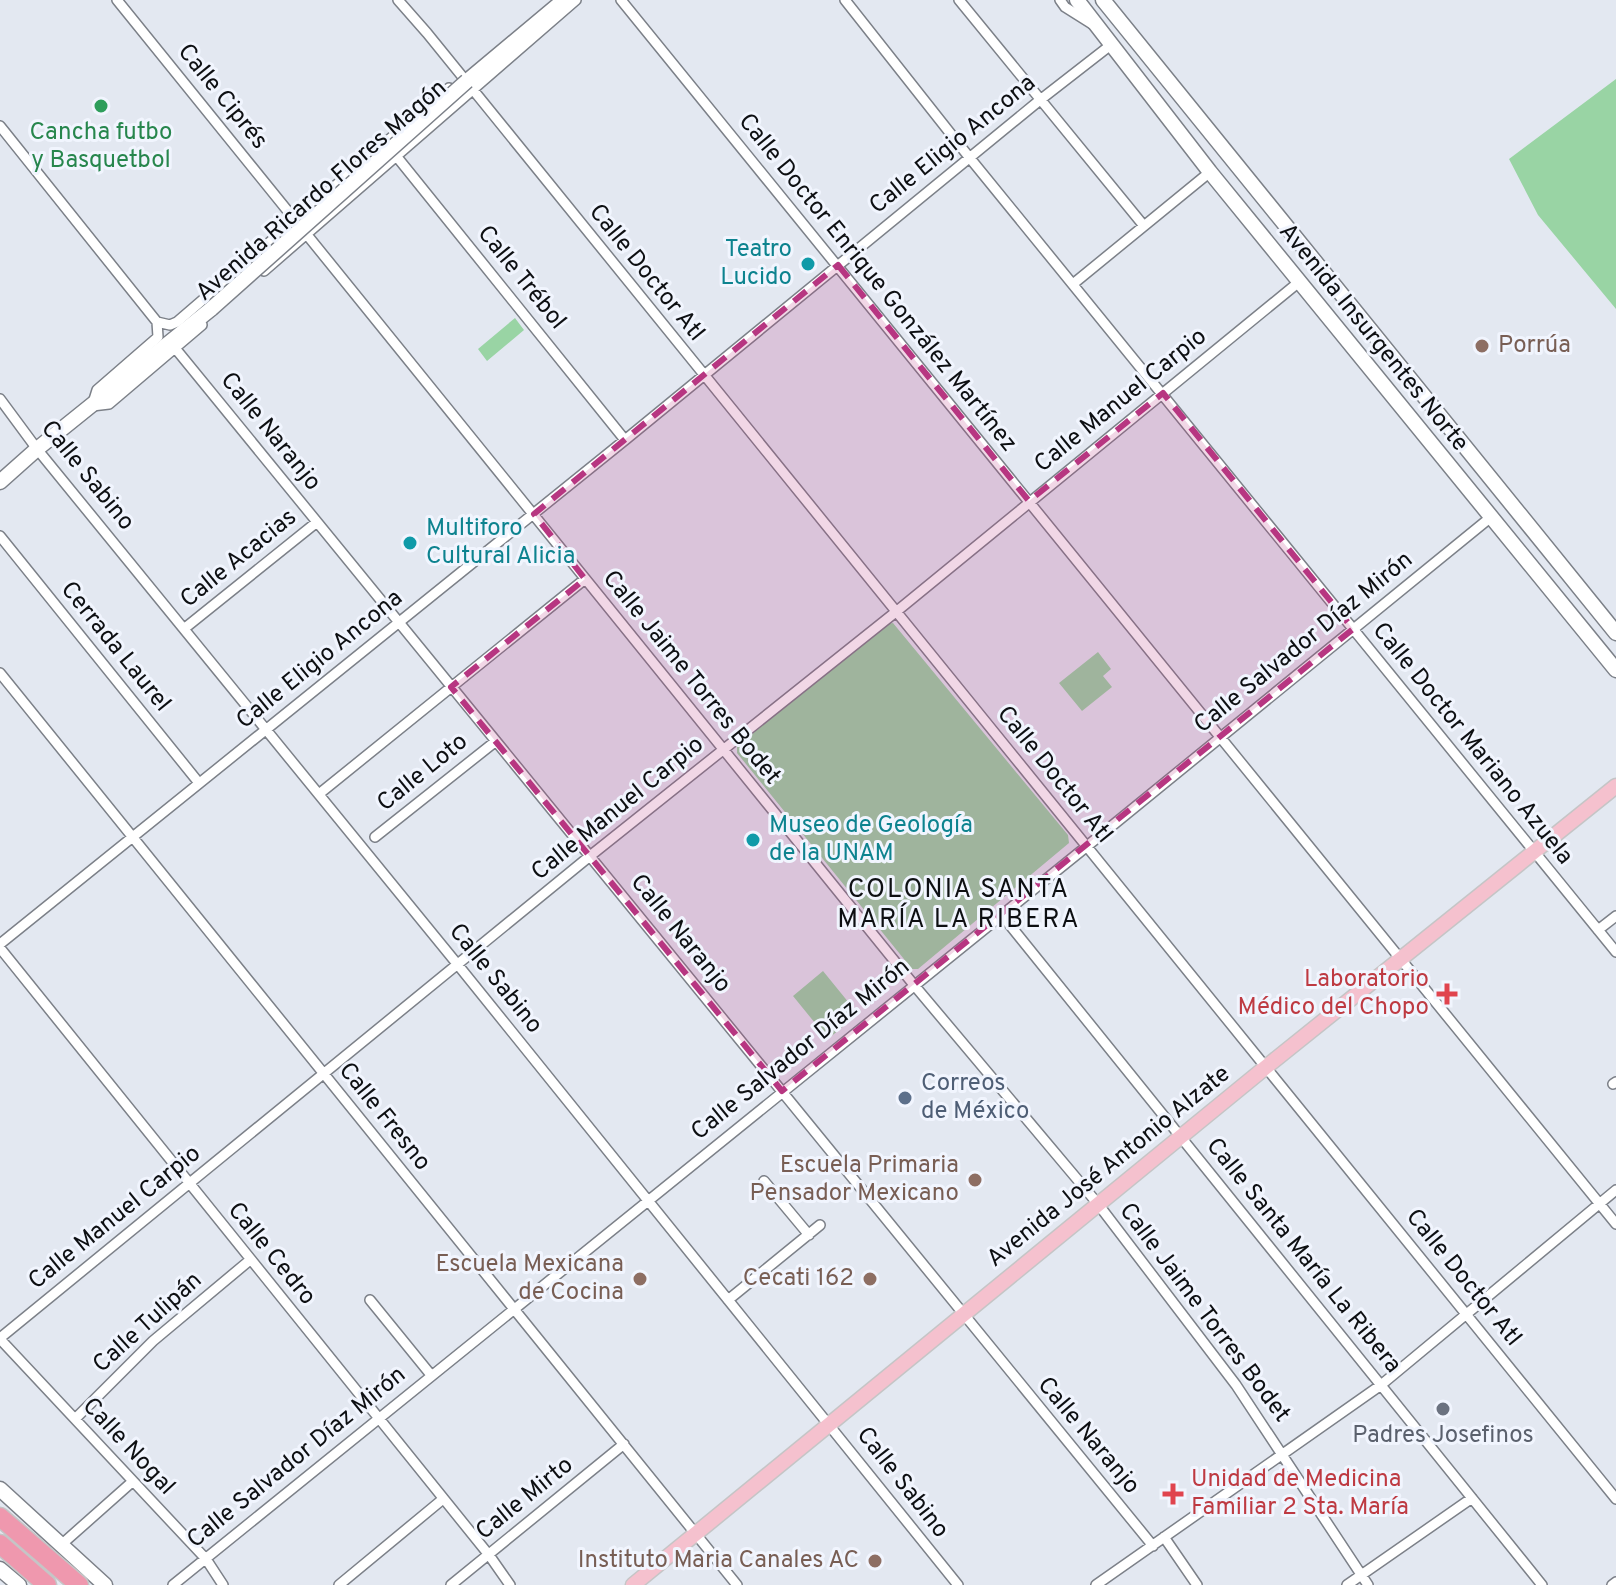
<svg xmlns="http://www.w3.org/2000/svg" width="1616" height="1585" viewBox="0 0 1616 1585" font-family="Overpass,sans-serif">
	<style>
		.green { fill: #99d4a4 }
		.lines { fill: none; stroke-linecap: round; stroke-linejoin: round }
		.minor-casing { stroke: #7c8088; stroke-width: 12 }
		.secondary-casing { stroke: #7c8088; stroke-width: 17 }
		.primary-casing { stroke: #c5c5c6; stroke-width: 17 }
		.motorway-casing { stroke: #c5c5c6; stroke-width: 21 }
		.minor { stroke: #fff; stroke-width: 9 }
		.secondary { stroke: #fff; stroke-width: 14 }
		.primary { stroke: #f5c1ce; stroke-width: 14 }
		.motorway { stroke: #ef98ae; stroke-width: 18 }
		.secondary-bridge-casing { stroke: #7c8088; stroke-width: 17; stroke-linecap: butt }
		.secondary-bridge { stroke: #fff; stroke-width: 14 }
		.marked { fill: #b73681; fill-opacity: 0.2; stroke: #b73681; stroke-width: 6; stroke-dasharray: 16 10; stroke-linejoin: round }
		.leisure-dot { fill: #2e9e5b; stroke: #f1f5fe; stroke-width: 3 }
		.culture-dot { fill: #0f9aa8; stroke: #f1f5fe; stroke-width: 3 }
		.education-dot { fill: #8d6e63; stroke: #f1f5fe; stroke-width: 3 }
		.health-dot { fill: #e0444e; stroke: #f1f5fe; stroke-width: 3 }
		.service-dot { fill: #5c6f8a; stroke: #f1f5fe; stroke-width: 3 }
		.worship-dot { fill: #6b7280; stroke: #f1f5fe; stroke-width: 3 }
		.labels { text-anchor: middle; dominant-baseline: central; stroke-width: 6; stroke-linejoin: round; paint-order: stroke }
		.street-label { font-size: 24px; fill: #0d0f12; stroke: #f1f5fe }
		.leisure-label { font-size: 24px; fill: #27864d; stroke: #f1f5fe }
		.culture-label { font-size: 24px; fill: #0d838f; stroke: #f1f5fe; text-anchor: start }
		.education-label { font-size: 24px; fill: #785e54; stroke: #f1f5fe; text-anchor: end }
		.health-label { font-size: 24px; fill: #be3a42; stroke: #f1f5fe; text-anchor: end }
		.service-label { font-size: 24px; fill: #4e5e75; stroke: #f1f5fe; text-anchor: start }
		.worship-label { font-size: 24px; fill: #5b616d; stroke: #f1f5fe }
		.neighbourhood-label { font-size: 26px; letter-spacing: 2px; fill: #0d0f12; stroke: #f1f5fe }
	</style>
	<rect width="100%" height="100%" fill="#e3e8f1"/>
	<path class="green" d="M1616 79V309L1538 215 1509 159Z
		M515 318 524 330 487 361 478 349Z
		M893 623 1068 835 1069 843 918 969H912L737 753V745L887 624Z
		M1098 652 1111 669 1103 676 1112 687 1082 711 1059 683Z
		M823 971 858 1014 828 1039 793 996Z"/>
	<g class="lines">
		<defs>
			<path id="minor" d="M117 0 914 985 1098 1204 1236 1385 1368 1585
				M398 0 427 33 1616 1499
				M621 0 1616 1224
				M845 0 969 157 1616 952
				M959 0 1144 226
				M1060 0 1065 7 1092 24
				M0 126 157 322 158 337 97 390 92 406 109 404 202 325
				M393 152 625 440
				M264 271 576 0
				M1073 284 1210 172
				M157 322 170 325 177 322 449 88
				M175 348 1153 1546
				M0 399 37 449 458 965 958 1585
				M0 536 199 783
				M185 628 317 522
				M0 673 737 1585
				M319 794 585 579
				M375 837 496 741
				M1001 914 1542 1585
				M1598 930 1616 916
				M0 944 625 440 1040 100 1112 44
				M0 948 489 1555 510 1585
				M1613 1084 1616 1082
				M764 1181 809 1235
				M370 1300 431 1375
				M728 1300 820 1225
				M0 1338 590 856 897 611 1299 282
				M0 1339 206 1559 223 1585
				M75 1419 153 1341 250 1260
				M1164 1537 1197 1585
				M61 1545 132 1482
				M173 1585 1086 847 1491 517
				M339 1585 443 1499
				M451 1585 624 1444
				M1096 1585 1381 1385 1616 1190
				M1347 1585 1472 1498
				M1612 1585 1616 1582"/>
			<path id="secondary" d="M1077 0 1210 172 1616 670
				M1103 0 1616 633
				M467 81 564 0
				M0 482 37 449 211 309
				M0 1489 105 1585
				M0 1569 19 1585"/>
			<path id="primary" d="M633 1585 1266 1067 1616 786"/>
			<path id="motorway" d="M0 1517 79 1585
				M0 1544 47 1585"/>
		</defs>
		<use href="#minor" class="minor-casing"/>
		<use href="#secondary" class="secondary-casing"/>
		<use href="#primary" class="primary-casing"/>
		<use href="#motorway" class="motorway-casing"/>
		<use href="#minor" class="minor"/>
		<use href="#secondary" class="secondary"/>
		<use href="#primary" class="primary"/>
		<use href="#motorway" class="motorway"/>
		<defs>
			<path id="secondary-bridge" d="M211 309 467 81"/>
		</defs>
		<use href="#secondary-bridge" class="secondary-bridge-casing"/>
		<use href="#secondary-bridge" class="secondary-bridge"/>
	</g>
	<path class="marked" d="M838 265 1029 501 1163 393 1353 629 782 1091 451 687 585 579 534 514Z"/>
	<circle class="leisure-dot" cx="101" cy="106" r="8"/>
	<g class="culture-dot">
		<circle cx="808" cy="264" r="8"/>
		<circle cx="410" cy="543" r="8"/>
		<circle cx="753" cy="840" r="8"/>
	</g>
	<g class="education-dot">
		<circle cx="1482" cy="346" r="8"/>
		<circle cx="975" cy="1180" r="8"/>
		<circle cx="640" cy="1279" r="8"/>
		<circle cx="870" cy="1279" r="8"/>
		<circle cx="875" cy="1561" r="8"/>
	</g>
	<g class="health-dot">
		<path d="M1443 982h8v8h8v8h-8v8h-8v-8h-8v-8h8z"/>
		<path d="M1169 1482h8v8h8v8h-8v8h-8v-8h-8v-8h8z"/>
	</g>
	<circle class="service-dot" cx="905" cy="1098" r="8"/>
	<circle class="worship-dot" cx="1443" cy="1409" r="8"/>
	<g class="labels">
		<g class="street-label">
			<text transform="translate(222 97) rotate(51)">Calle Ciprés</text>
			<text transform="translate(953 145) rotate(-39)">Calle Eligio Ancona</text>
			<text transform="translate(322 191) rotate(-41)">Avenida Ricardo Flores Magón</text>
			<text transform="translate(646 273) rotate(51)">Calle Doctor Atl</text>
			<text transform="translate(521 278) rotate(51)">Calle Trébol</text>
			<text transform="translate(877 283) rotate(51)">Calle Doctor Enrique González Martínez</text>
			<text transform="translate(1373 338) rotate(51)">Avenida Insurgentes Norte</text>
			<text transform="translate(1121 401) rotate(-39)">Calle Manuel Carpio</text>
			<text transform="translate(270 432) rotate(51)">Calle Naranjo</text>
			<text transform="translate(87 476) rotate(51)">Calle Sabino</text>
			<text transform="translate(239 559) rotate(-39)">Calle Acacias</text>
			<text transform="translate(1304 643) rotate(-39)">Calle Salvador Díaz Mirón</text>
			<text transform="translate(115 647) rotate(51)">Cerrada Laurel</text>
			<text transform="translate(320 660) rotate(-39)">Calle Eligio Ancona</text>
			<text transform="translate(691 678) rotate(51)">Calle Jaime Torres Bodet</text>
			<text transform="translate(1472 744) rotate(51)">Calle Doctor Mariano Azuela</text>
			<text transform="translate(423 773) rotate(-39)">Calle Loto</text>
			<text transform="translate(1054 775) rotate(51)">Calle Doctor Atl</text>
			<text transform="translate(618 809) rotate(-39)">Calle Manuel Carpio</text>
			<text transform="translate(680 934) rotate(51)">Calle Naranjo</text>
			<text transform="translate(495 979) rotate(51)">Calle Sabino</text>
			<text transform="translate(801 1050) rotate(-39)">Calle Salvador Díaz Mirón</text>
			<text transform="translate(384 1117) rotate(51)">Calle Fresno</text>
			<text transform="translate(1109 1167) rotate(-39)">Avenida José Antonio Alzate</text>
			<text transform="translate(115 1218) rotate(-39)">Calle Manuel Carpio</text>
			<text transform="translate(271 1254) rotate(51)">Calle Cedro</text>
			<text transform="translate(1303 1256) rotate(51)">Calle Santa María La Ribera</text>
			<text transform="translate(1463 1278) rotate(51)">Calle Doctor Atl</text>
			<text transform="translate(1204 1313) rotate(53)">Calle Jaime Torres Bodet</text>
			<text transform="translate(148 1323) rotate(-42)">Calle Tulipán</text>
			<text transform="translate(1088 1436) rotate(50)">Calle Naranjo</text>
			<text transform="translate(128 1447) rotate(47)">Calle Nogal</text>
			<text transform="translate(297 1458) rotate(-39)">Calle Salvador Díaz Mirón</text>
			<text transform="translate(902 1483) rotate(52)">Calle Sabino</text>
			<text transform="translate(525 1499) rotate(-39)">Calle Mirto</text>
		</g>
		<g class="leisure-label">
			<text x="101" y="133">Cancha futbo<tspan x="101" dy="28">y Basquetbol</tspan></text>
		</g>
		<g class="culture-label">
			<text x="792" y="250" text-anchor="end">Teatro<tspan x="792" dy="28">Lucido</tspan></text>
			<text x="426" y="529">Multiforo<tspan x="426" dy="28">Cultural Alicia</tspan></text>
			<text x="769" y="826">Museo de Geología<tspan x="769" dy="28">de la UNAM</tspan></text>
		</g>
		<g class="education-label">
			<text x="1498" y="346" text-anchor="start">Porrúa</text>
			<text x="959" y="1166">Escuela Primaria<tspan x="959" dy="28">Pensador Mexicano</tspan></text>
			<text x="624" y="1265">Escuela Mexicana<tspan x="624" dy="28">de Cocina</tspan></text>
			<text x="854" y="1279">Cecati 162</text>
			<text x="859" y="1561">Instituto Maria Canales AC</text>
		</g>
		<g class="health-label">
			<text x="1429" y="980">Laboratorio<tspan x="1429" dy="28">Médico del Chopo</tspan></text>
			<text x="1191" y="1480" text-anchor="start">Unidad de Medicina<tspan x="1191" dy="28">Familiar 2 Sta. María</tspan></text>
		</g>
		<g class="service-label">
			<text x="921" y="1084">Correos<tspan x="921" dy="28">de México</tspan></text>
		</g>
		<g class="worship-label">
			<text x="1443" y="1436">Padres Josefinos</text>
		</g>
		<g class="neighbourhood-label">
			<text x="959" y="890">COLONIA SANTA<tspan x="959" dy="30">MARÍA LA RIBERA</tspan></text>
		</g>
	</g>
</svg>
